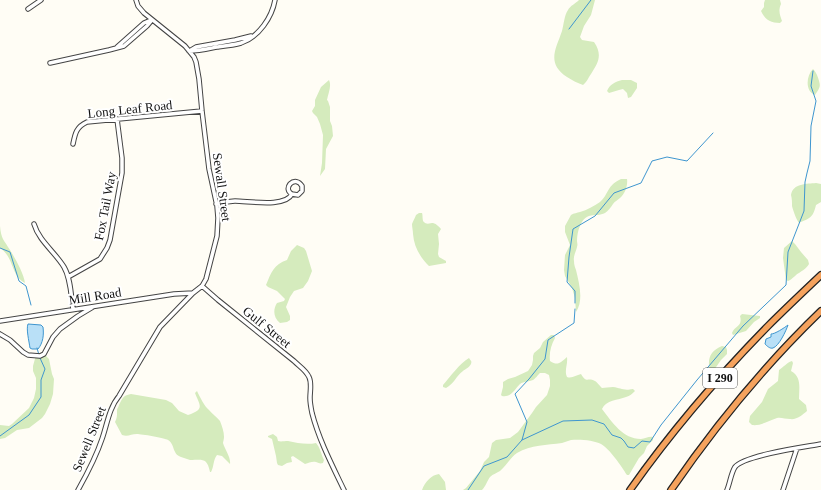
<svg xmlns="http://www.w3.org/2000/svg" width="821" height="490" viewBox="0 0 821 490" font-family="Georgia,serif">
	<style>
		.green { fill: #d5ebbd }
		.water { fill: #b9e0f7; stroke: #3f96cf }
		.lines { fill: none; stroke-linecap: round; stroke-linejoin: round }
		.stream { stroke: #3f96cf; stroke-width: 1 }
		.minor-casing { stroke: #444; stroke-width: 5.5 }
		.highway-casing { stroke: #222; stroke-width: 8 }
		.minor { stroke: #fff; stroke-width: 3.5 }
		.highway { stroke: #f5a25d; stroke-width: 5.5 }
		.labels { text-anchor: middle; dominant-baseline: central; stroke-width: 4; stroke-linejoin: round; paint-order: stroke }
		.shield { fill: #fff; stroke: #585858; stroke-width: 1 }
		.shield-label { font-size: 12px; font-weight: bold; fill: #111 }
		.street-label { font-size: 13px; fill: #111; stroke: #fff }
	</style>
	<rect width="100%" height="100%" fill="#fffdf5"/>
	<path class="green" d="M579 0H595L591 15 584 26 580 37 582 40 594 42C603 55 598 63 591 74 588 78 587 82 583 85 577 83 572 80 567 77 546 63 556 49 562 31 564 24 564 16 568 10 570 6 576 3 579 0Z
		M765 0H780L781 4C778 11 780 15 782 21L780 23C771 23 765 20 761 11L764 7V3Z
		M813 69C815 71 816 73 817 75 821 86 821 86 815 95 805 91 806 76 813 69Z
		M329 80C332 86 328 94 327 100L328 101 330 107V121L332 126 333 136 326 149 325 169 320 176 322 163 323 135 320 124 317 117 313 113 312 111 315 106V100L321 87Z
		M622 80H631L637 83V88L631 97 628 98 627 93 623 89 619 90 609 93 607 91C610 84 615 82 622 80Z
		M621 179H627C628 185 625 194 620 198 618 200 615 201 613 204 611 207 608 211 605 213 595 218 587 210 580 226 578 230 577 236 577 241 577 243 578 244 577 247 576 252 573 256 574 261 574 265 575 267 576 270 579 283 584 300 576 312L575 298 572 288 565 276 564 270 565 255 570 245 565 232V226L571 215C574 213 577 213 580 212 587 210 594 206 600 202 609 194 607 185 621 179Z
		M816 183 821 184V202L816 205C813 218 810 218 799 223 796 219 793 210 792 206 792 202 792 199 791 195 793 183 807 184 816 183Z
		M419 213H422C423 215 422 221 424 222 426 225 431 223 433 223 437 224 439 227 441 229L438 234 439 244 438 254 439 257 446 261V263L429 266C420 257 414 247 413 234 413 231 412 227 412 224 413 221 415 218 416 215Z
		M0 226C1 239 4 240 10 250 15 258 24 274 25 283 11 276 14 257 0 248Z
		M792 241 795 244 801 252 808 260 809 264C806 269 803 270 799 273 795 275 793 279 788 281L786 280 783 258 784 248Z
		M297 245 304 248 306 251 312 271 308 281 303 288 294 291 290 297 286 307 290 316V320L287 322 280 323C273 318 273 309 277 303L284 301 285 299 277 291 268 287 266 285C271 273 274 264 287 260L291 251Z
		M742 314 760 316V318L754 322 746 331 733 335 732 333C735 325 743 327 740 316Z
		M551 335H554L555 338C551 345 549 353 550 361 558 366 560 363 567 357 568 365 564 370 567 377 572 379 576 375 581 374 587 384 587 377 595 381 597 382 600 386 602 388 605 388 609 387 613 387 621 388 623 391 633 389L635 391C632 394 630 396 626 397 618 400 606 400 602 409 612 422 623 439 641 439 645 439 649 436 653 437V440L647 446 644 453 639 458 629 475H627C622 467 609 448 601 444 594 440 579 439 571 440 568 441 565 442 562 443 547 445 531 445 517 453 511 457 506 466 500 471 497 473 493 474 490 477 487 481 486 486 482 490H463L466 488 480 471 484 462 489 457 492 443 496 440 510 438 518 432 532 413 536 407 547 395 550 386V380L549 375 545 373H540C538 375 535 379 533 380 529 382 524 381 520 384 515 389 511 398 502 396L501 395 503 387V382L508 379 515 377 528 371 532 365 533 360V356L534 353 540 348 543 342Z
		M722 346 726 347 727 350V354L721 360 714 370V371L712 372 710 371C707 359 710 351 722 346Z
		M39 353 46 356 49 359 52 374 54 379 53 394 50 404 45 414 42 418 29 428 17 430 5 438 0 439V425L9 426 12 424 29 408 34 398 36 389V378L33 371V366L36 355Z
		M469 358C471 361 472 361 471 364 469 368 465 369 463 371 456 376 454 384 446 388L443 387V385C451 376 459 364 469 358Z
		M792 361 793 363 791 371C802 377 799 388 799 399L806 405 807 411C802 415 797 420 790 419 785 419 781 417 777 418 768 421 761 426 752 425L749 422 750 416 762 402 768 389 778 381 779 370C784 367 786 363 792 361Z
		M197 391C200 397 204 406 209 410 212 414 217 417 220 421 222 426 224 432 224 437 224 439 223 442 223 443 225 450 231 457 230 464L222 456 217 455C213 460 214 467 211 472H210C207 457 202 460 190 460 187 459 184 458 181 457 172 454 175 444 168 440 165 438 141 434 137 434 131 434 128 437 122 435L115 422C117 418 117 416 117 412 117 407 118 409 119 405 123 398 122 396 131 394L166 400 172 403 179 411 188 415C205 409 200 406 195 393Z
		M273 434 277 437 278 441C281 442 284 441 288 441 297 443 307 445 316 443 320 447 321 454 324 460L323 463C320 464 319 463 316 462 312 461 309 463 305 464L293 456 291 457 292 462 287 463 282 466 278 465 277 463 276 456 272 439 268 437V436Z
		M439 474 445 482 446 490H422C425 482 431 475 439 474Z"/>
	<path class="water" d="M28 324 41 325 43 327C44 335 43 343 38 349H32L30 348C29 341 26 329 28 324Z
		M788 325C786 331 779 346 773 348 770 349 767 346 765 344L766 339 771 337V334C775 334 784 328 788 325Z"/>
	<g class="lines">
		<path class="stream" d="M569 29 591 0
			M0 248 10 252 19 281 26 286 31 305
			M575 303V291L567 282 569 257 573 229 595 216 614 193 641 183 652 161 667 157 687 161 713 133
			M37 348 39 355
			M0 436 29 415 41 397V380L45 369 40 358
			M522 440 563 421 592 420 604 424 612 435 621 438 624 441 628 447 634 448 642 441 650 442 661 425 697 380 743 326 786 285 788 252 804 211 805 182 807 173 810 161 811 126 816 101 811 86 813 71
			M468 490 484 466 507 457 522 440 527 422 515 394 529 379 545 359 548 340 574 323 575 309"/>
		<defs>
			<path id="minor" d="M28 9 41 0
				M117 47 144 23 151 20
				M191 50 196 47 235 40 251 36
				M189 51C199 51 207 49 217 47 225 46 234 45 241 43 259 37 272 17 275 0
				M50 63 109 50 124 46 147 26 152 20
				M73 144C75 134 76 127 87 122L202 111
				M216 204C223 203 229 201 235 201 249 201 285 208 292 194 288 192 287 188 290 184 294 180 299 181 302 186V191L298 195 292 194
				M34 224C39 241 55 252 64 267 71 279 71 296 73 309
				M68 277 100 259 107 248 110 240 122 173V158L117 119
				M202 286 218 300 294 361C299 366 306 370 309 377 312 383 310 391 310 398 310 403 311 408 312 413 319 440 332 465 344 490
				M0 321 174 294 193 293
				M0 334 10 340 23 352 28 355 40 356 44 354 53 337 60 329 78 316 93 307
				M78 490C87 474 96 457 102 439 107 425 109 408 119 396L160 327 193 293 202 286 206 279 217 236 218 218 217 206 209 169 202 111 199 79 196 62 194 57 185 46 144 13 138 6 136 0
				M727 490C730 483 731 473 735 467 744 455 805 447 821 444
				M783 490 797 448"/>
			<path id="highway" d="M630 490C671 432 718 377 768 326 785 309 803 292 821 275
				M671 490C715 426 765 365 821 311"/>
		</defs>
		<use href="#minor" class="minor-casing"/>
		<use href="#highway" class="highway-casing"/>
		<use href="#minor" class="minor"/>
		<use href="#highway" class="highway"/>
	</g>
	<g class="labels">
		<rect class="shield" x="703" y="368" width="34" height="20" rx="3"/>
		<g class="shield-label">
			<text x="720" y="378">I 290</text>
		</g>
		<g class="street-label">
			<text transform="translate(130 109) rotate(-6)">Long Leaf Road</text>
			<text transform="translate(222 187) rotate(82)">Sewall Street</text>
			<text transform="translate(105 206) rotate(-79)">Fox Tail Way</text>
			<text transform="translate(95 296) rotate(-9)">Mill Road</text>
			<text transform="translate(267 327) rotate(39)">Gulf Street</text>
			<text transform="translate(89 439) rotate(-68)">Sewell Street</text>
		</g>
	</g>
</svg>
